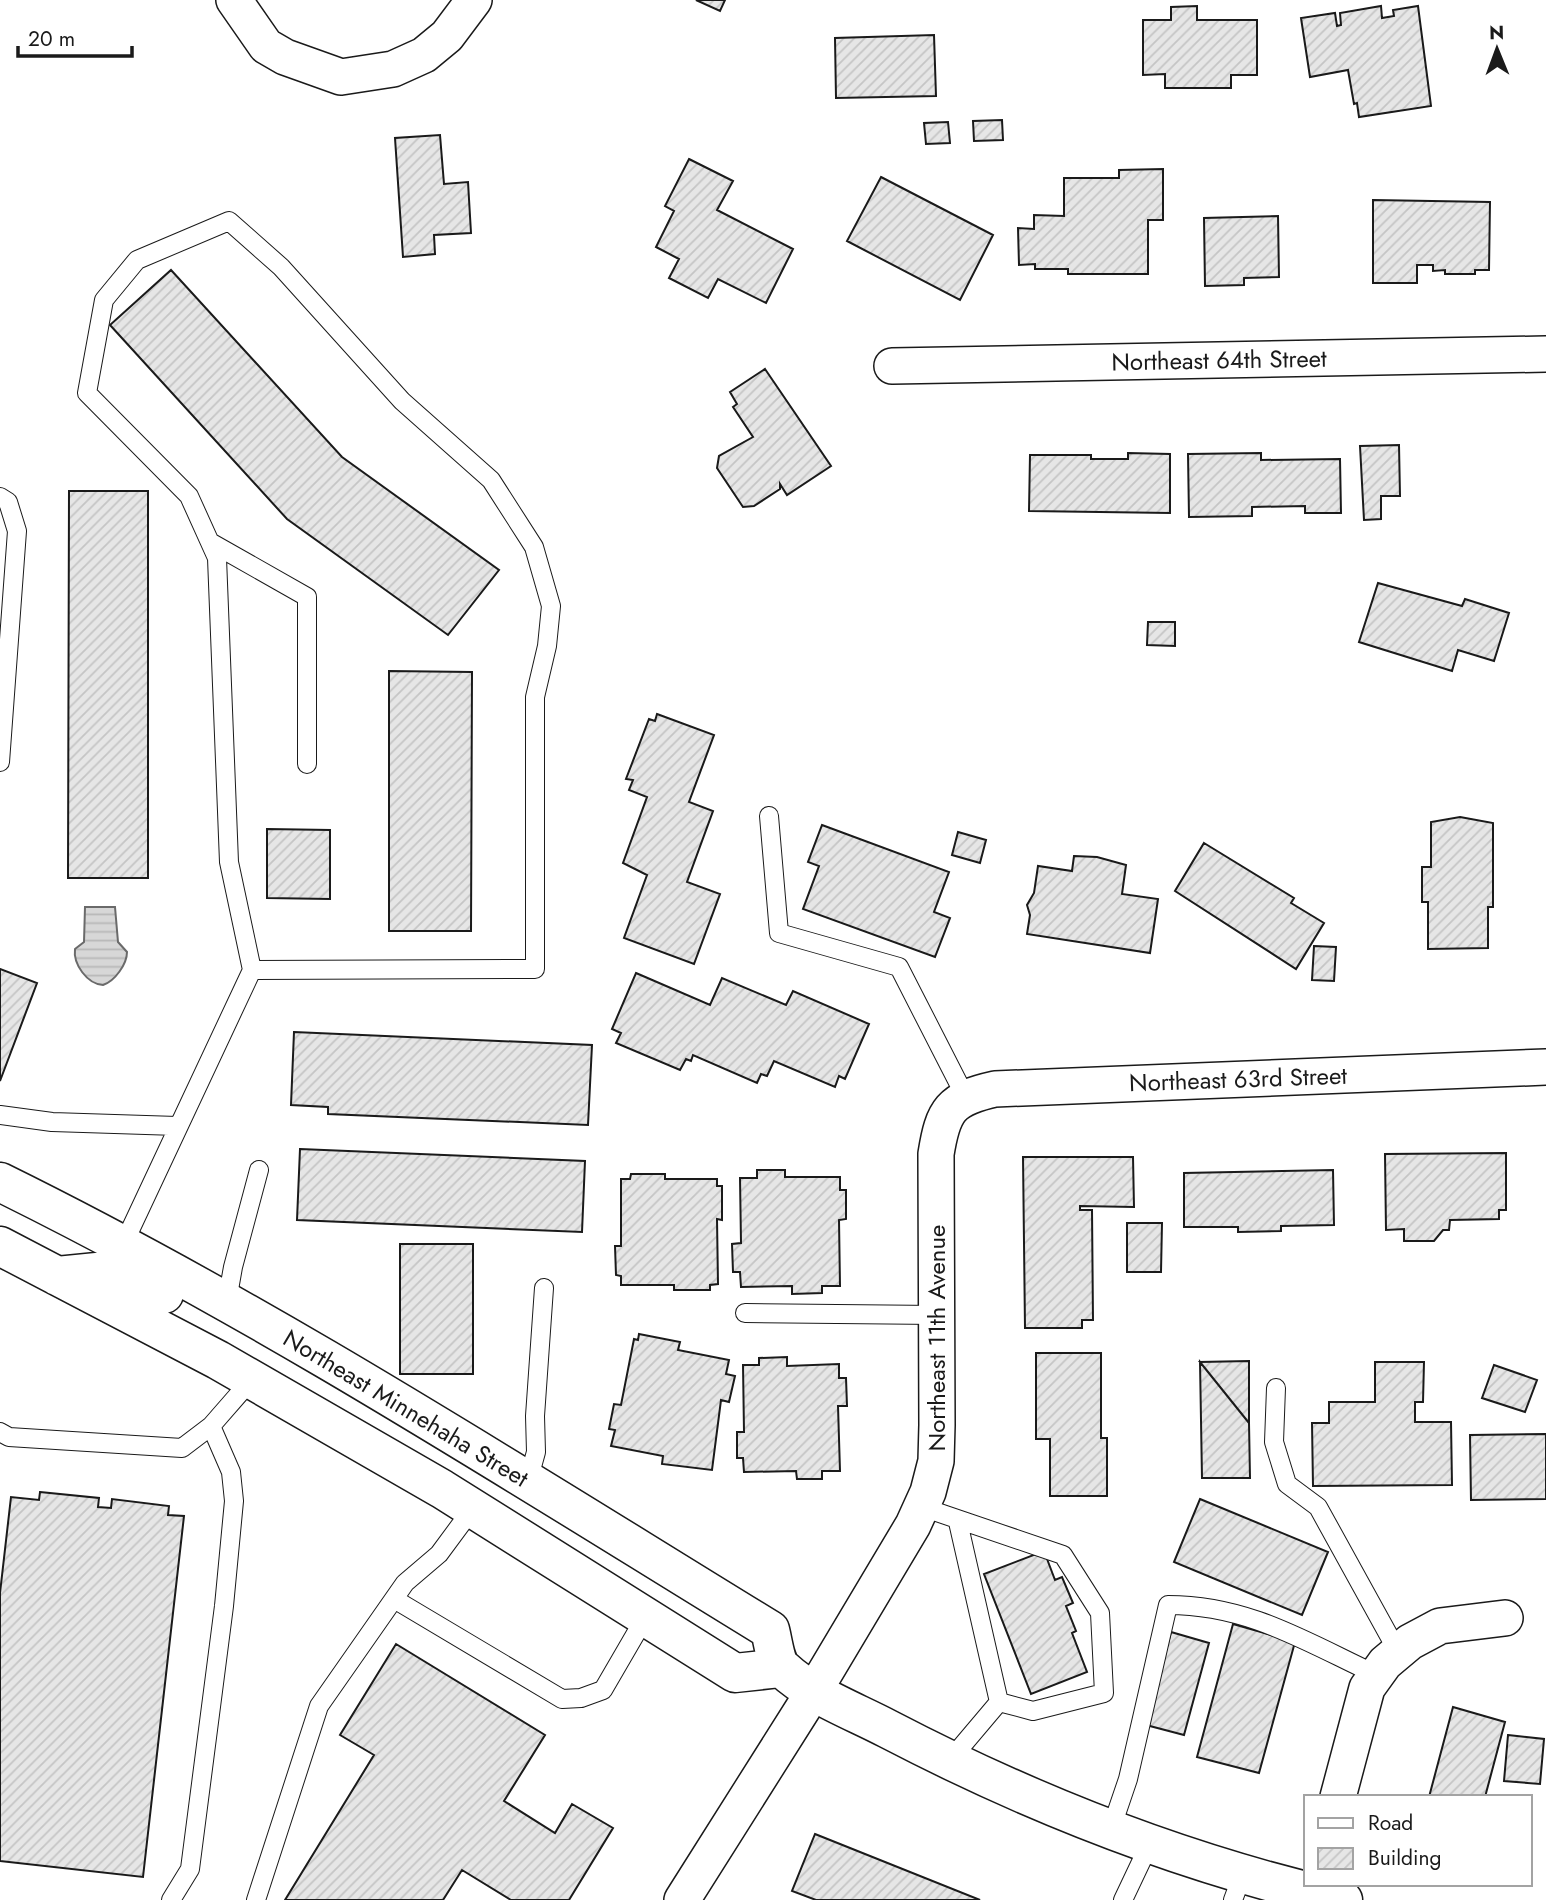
<svg xmlns="http://www.w3.org/2000/svg" width="1546" height="1900" viewBox="0 0 1546 1900" font-family="Jost,sans-serif">
	<style>
		.water { fill: url(#water-rules); stroke: #6a6a6a; stroke-width: 2 }
		.building { fill: url(#building-hatch); stroke: #1a1a1a; stroke-width: 2 }
		.lines { fill: none; stroke-linecap: round; stroke-linejoin: round }
		.lane-casing { stroke: #1a1a1a; stroke-width: 20 }
		.street-casing { stroke: #1a1a1a; stroke-width: 38 }
		.secondary-casing { stroke: #1a1a1a; stroke-width: 41 }
		.lane { stroke: #fff; stroke-width: 18 }
		.street { stroke: #fff; stroke-width: 35 }
		.secondary { stroke: #fff; stroke-width: 38 }
		.labels { text-anchor: middle; dominant-baseline: central; stroke-width: 5; stroke-linejoin: round; paint-order: stroke }
		.street-label { font-size: 24px; fill: #1a1a1a; stroke: #fff }
	</style>
	<defs>
		<pattern id="water-rules" width="6" height="5" patternUnits="userSpaceOnUse" patternTransform="scale(1.75)"><rect width="6" height="5" fill="#d7d7d7"/><path d="M0 2.5h6" fill="none" stroke="#b8b8b8"/></pattern>
		<pattern id="building-hatch" width="6" height="6" patternUnits="userSpaceOnUse" patternTransform="scale(1.75)"><rect width="6" height="6" fill="#e6e6e6"/><path d="M-1 1l2-2M0 6l6-6M5 7l2-2" fill="none" stroke="#c5c5c5"/></pattern>
	</defs>
	<rect width="100%" height="100%" fill="#fff"/>
	<path class="water" d="M85 907H115L118 942 127 952C127 964 115 981 103 985 87 984 73 964 75 949L84 942Z"/>
	<path class="building" d="M696 0H725L720 11Z
		M1197 6V20H1257V75H1231V88H1165V74L1143 75V20H1171V7Z
		M1381 6 1382 18 1394 16 1393 10 1418 6 1431 106 1359 117 1357 103 1354 104 1348 70 1310 77 1301 18 1335 13 1337 26 1341 25 1340 13Z
		M934 35 936 96 836 98 835 38Z
		M1002 120 1003 140 974 141 973 121Z
		M948 122 950 143 926 144 924 123Z
		M440 135 444 184 468 182 471 233 434 235 435 254 403 257 395 138Z
		M689 159 733 181 717 210 793 249 766 303 718 279 708 298 669 278 679 259 656 247 674 211 665 206Z
		M1163 169V220H1148V274H1068V269H1035V264L1019 265 1018 228 1034 229V215L1064 216V178H1119V170Z
		M881 177 993 235 960 300 847 241Z
		M1373 200 1490 202 1489 270H1475V274H1445V270L1433 271V265H1417V283H1373Z
		M1278 216 1279 277 1244 278V285L1205 286 1204 218Z
		M171 270 342 457 499 570 448 635 287 519 110 325Z
		M765 369 831 466 787 495 780 484V489L754 506 743 507 717 468 719 456 753 437 733 407 737 404 730 392Z
		M1399 445 1400 496H1381V519L1364 520 1360 446Z
		M1128 453 1170 454V513L1029 511 1030 455H1091V459H1128Z
		M1261 453V460L1340 459 1341 513H1305V506L1252 507V516L1189 517 1188 454Z
		M69 491H148V878H68Z
		M1378 583 1462 606 1465 599 1509 613 1494 661 1458 650 1452 671 1359 642Z
		M1148 622H1175V646L1147 645Z
		M389 671 472 672 471 931H389Z
		M657 714 714 735 689 802 713 811 687 882 720 894 694 964 624 938 647 875 623 863 647 797 629 790 633 780 626 779 649 719 655 721Z
		M1460 817 1493 823V907H1488V948L1428 949V902H1422V867H1431V822Z
		M822 825 949 872 934 912 950 918 935 957 803 909 819 866 808 862Z
		M267 829 330 830V899L267 898Z
		M958 832 986 840 980 863 952 855Z
		M1204 843 1294 898 1291 903 1324 923 1296 969 1175 891Z
		M1074 856 1097 857 1126 865 1122 894 1158 899 1150 953 1027 934 1030 915 1027 905 1034 893 1038 866 1072 871Z
		M1314 946 1336 947 1334 981 1312 980Z
		M0 969 37 983 0 1081Z
		M636 973 710 1005 722 978 786 1005 793 991 869 1024 845 1079 839 1076 835 1087 774 1061 767 1076 761 1074 757 1083 693 1055 691 1061 686 1059 680 1070 616 1043 621 1033 612 1029Z
		M294 1032 592 1045 588 1125 328 1114V1107L291 1105Z
		M300 1149 585 1161 582 1232 297 1220Z
		M1506 1153V1210H1499V1219L1450 1220 1449 1230H1443L1434 1241H1404V1229L1386 1230 1385 1154Z
		M1023 1157H1133L1134 1207 1080 1206V1210H1092L1093 1320H1082V1328H1025Z
		M757 1170H785V1177H840V1190H846V1219L839 1220 840 1286H822V1293L792 1294V1286L741 1287 740 1272H733L732 1244 741 1243 740 1178H757Z
		M1333 1170 1334 1225 1281 1226V1231L1238 1232V1227H1184V1173Z
		M631 1174H665V1179H717V1186H722V1220L717 1219 718 1284 710 1285V1290H674V1285H621V1276L616 1275 615 1246H621V1179H630Z
		M1127 1223H1162L1161 1272H1127Z
		M400 1244H473V1374H400Z
		M639 1334 680 1342 678 1350 729 1360 726 1374 735 1376 729 1402 721 1400 712 1470 662 1464 663 1456 611 1446 615 1430 609 1429 614 1404 621 1405 634 1339 638 1340Z
		M1036 1353H1101V1438H1107V1496H1050V1439H1036Z
		M787 1357V1366L839 1364V1378H846L847 1406H838L840 1471H822V1479H797L796 1471 744 1472 743 1458H737V1432H744L743 1365H759V1358Z
		M1249 1361V1423L1200 1362Z
		M1200 1362 1249 1423 1250 1478H1202Z
		M1375 1362H1424L1423 1402H1415V1422H1451L1452 1485 1313 1486 1312 1423H1329V1402H1375Z
		M1494 1365 1537 1380 1525 1412 1482 1398Z
		M1546 1434V1499L1471 1500 1470 1435Z
		M40 1492 99 1498 98 1507 111 1508 112 1499 169 1506 168 1515 184 1516 143 1877 0 1861V1593L11 1497 39 1500Z
		M1200 1499 1328 1552 1302 1615 1174 1562Z
		M1044 1551 1055 1580 1062 1577 1073 1603 1066 1606 1076 1631 1072 1633 1087 1672 1031 1694 984 1574Z
		M1233 1624 1295 1642 1259 1773 1197 1757Z
		M1171 1632 1209 1643 1184 1735 1146 1725Z
		M396 1644 545 1735 504 1801 555 1833 572 1804 613 1828 569 1900H511L462 1870 443 1900H285L374 1755 340 1735Z
		M1453 1707 1505 1722 1485 1797H1429Z
		M1508 1735 1544 1739 1540 1784 1504 1781Z
		M815 1834 980 1900H816L792 1891Z"/>
	<g class="lines">
		<defs>
			<path id="lane" d="M0 497 8 502 17 531 0 762
				M210 542 307 597V764
				M769 816 779 933 899 967 965 1096
				M0 1115 52 1122 177 1126
				M124 1243 252 970 229 862 217 558 189 496 87 393 104 300 137 260 229 221 281 267 402 401 491 480 534 547 551 606 547 646 535 697V969L252 970
				M227 1301 233 1267 259 1170
				M745 1313 937 1315
				M1276 1388 1274 1442 1287 1484 1318 1507 1398 1652
				M0 1432 9 1437 182 1448 211 1426 252 1379
				M528 1481 536 1452 535 1416 544 1288
				M922 1507 1063 1555 1100 1613 1104 1693 1033 1711 999 1702
				M958 1522 999 1702
				M394 1599 562 1699 581 1698 603 1690 646 1616
				M950 1760 999 1702
				M1111 1829 1128 1779 1168 1605C1249 1605 1306 1642 1377 1675
				M171 1900 190 1869 224 1606 234 1501 231 1472 211 1426
				M256 1900 319 1706 405 1583 439 1554 473 1508
				M1123 1900 1150 1843
				M1233 1900 1243 1873"/>
			<path id="street" d="M234 0 266 46 285 57 341 77 393 69 424 55 447 36 474 0
				M892 366 1546 354
				M1338 1797 1367 1688 1385 1663 1410 1642 1440 1626 1505 1618
				M682 1900 814 1691 913 1525 928 1492 936 1461 937 1425 936 1154C943 1110 950 1099 995 1089L1546 1067"/>
			<path id="secondary" d="M0 1182C266 1313 517 1475 770 1630 773 1641 775 1662 783 1669 812 1696 854 1711 888 1729 1032 1804 1185 1864 1343 1900
				M0 1246 218 1360 442 1489 735 1673 780 1668
				M57 1276 117 1270 164 1294"/>
		</defs>
		<use href="#lane" class="lane-casing"/>
		<use href="#street" class="street-casing"/>
		<use href="#secondary" class="secondary-casing"/>
		<use href="#lane" class="lane"/>
		<use href="#street" class="street"/>
		<use href="#secondary" class="secondary"/>
	</g>
	<g class="labels">
		<g class="street-label">
			<text transform="translate(1219 360) rotate(-1)">Northeast 64th Street</text>
			<text transform="translate(1238 1079) rotate(-2)">Northeast 63rd Street</text>
			<text transform="translate(936 1338) rotate(-90)">Northeast 11th Avenue</text>
			<text transform="translate(406 1408) rotate(31)">Northeast Minnehaha Street</text>
		</g>
	</g>
	<rect x="1304" y="1795" width="228" height="91" fill="#ffffff" stroke="#a3a3a3" stroke-width="2"/>
	<rect x="1318" y="1818" width="35" height="10" fill="#ffffff" stroke="#a3a3a3" stroke-width="2"/>
	<text x="1368" y="1830" font-size="21" fill="#1a1a1a">Road</text>
	<rect x="1318" y="1848" width="35" height="21" fill="url(#building-hatch)" stroke="#a3a3a3" stroke-width="2"/>
	<text x="1368" y="1865" font-size="21" fill="#1a1a1a">Building</text>
	<g transform="translate(1497 49) rotate(359)" stroke="#ffffff" stroke-width="5" paint-order="stroke">
	<path d="M0-5L12 26L0 18L-12 26Z" fill="#1a1a1a"/>
	<text y="-10" font-size="19" font-weight="bold" text-anchor="middle" fill="#1a1a1a">N</text>
	</g>
	<path d="M18 46v10h114v-10" fill="none" stroke="#1a1a1a" stroke-width="3.5"/>
	<text x="28" y="46" font-size="21" fill="#1a1a1a" stroke="#ffffff" stroke-width="5" paint-order="stroke">20 m</text>
</svg>
